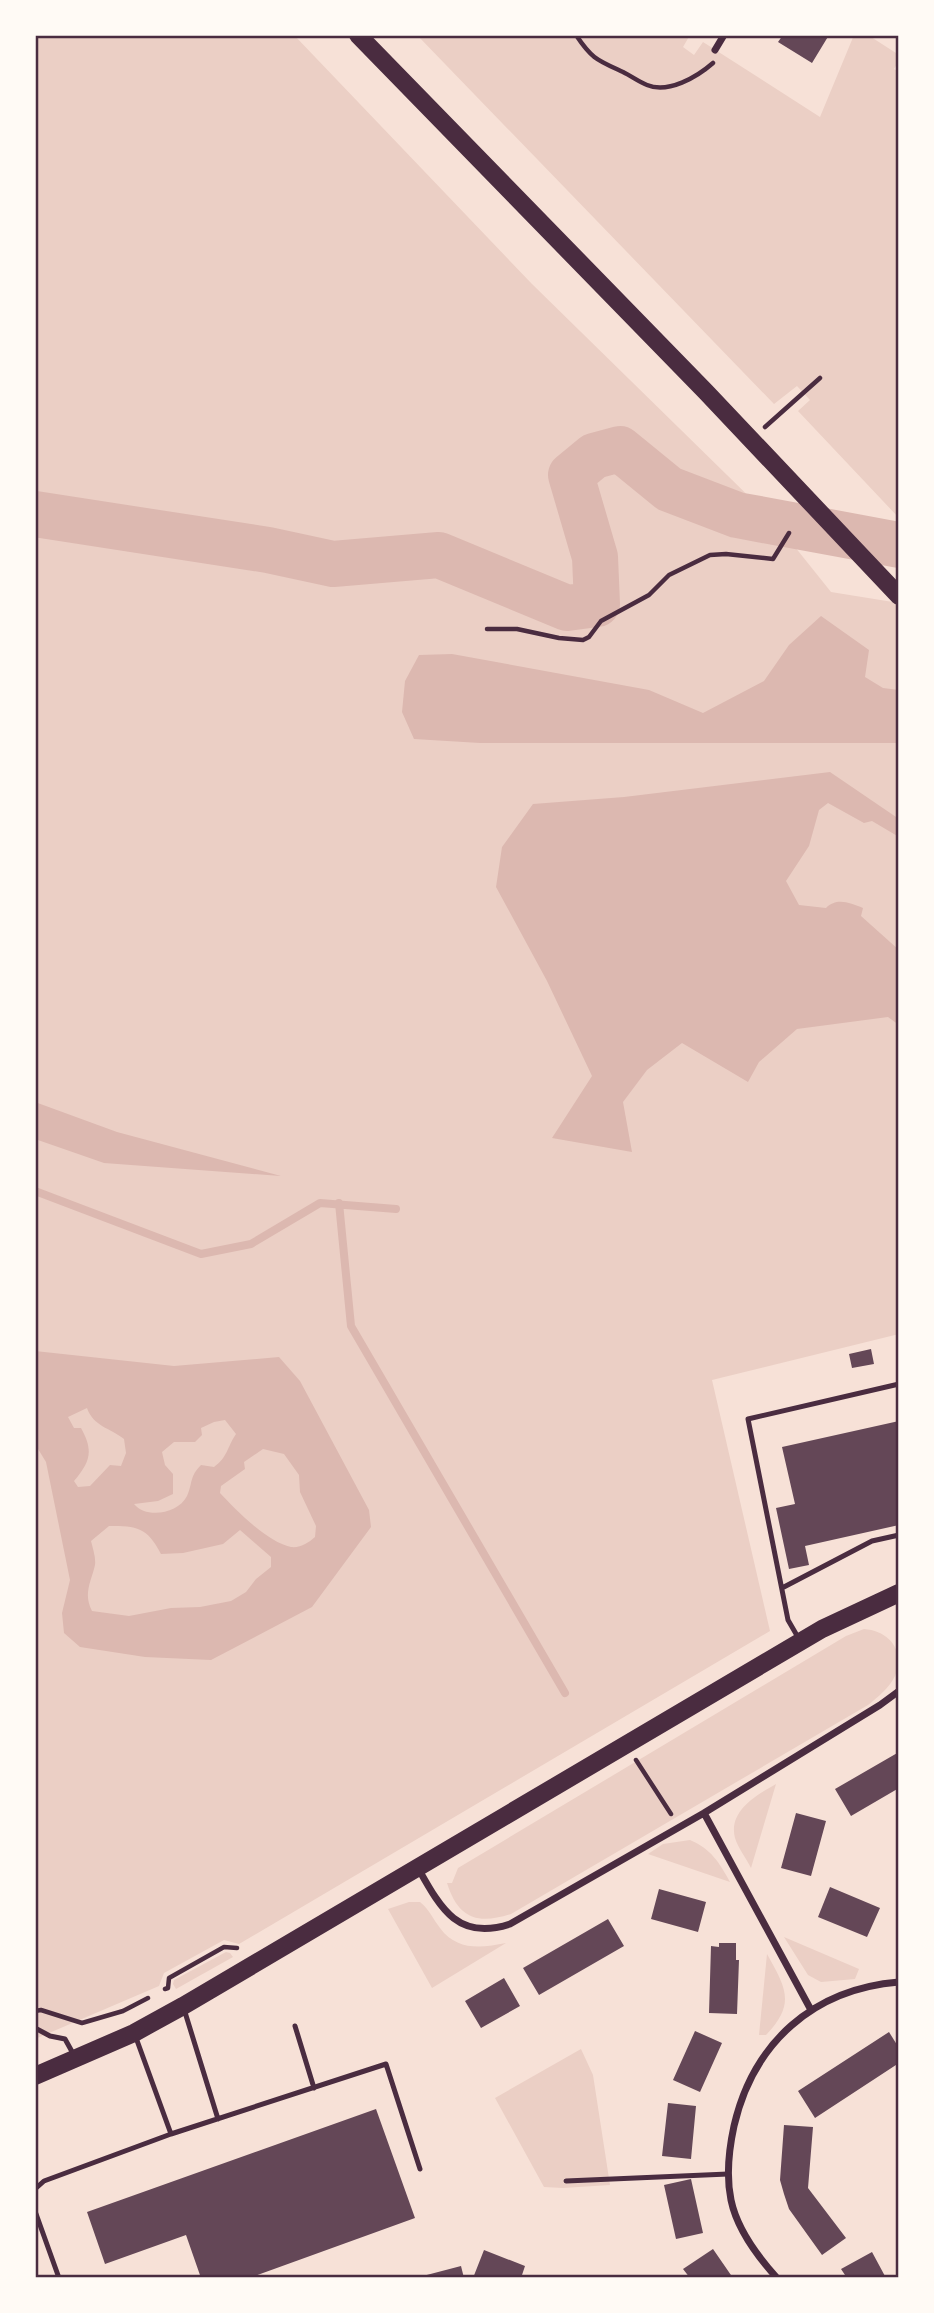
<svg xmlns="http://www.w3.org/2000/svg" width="934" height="2313" viewBox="0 0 934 2313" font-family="Georgia,serif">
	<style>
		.green { fill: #ebcfc5 }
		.water { fill: #dcb8b0; fill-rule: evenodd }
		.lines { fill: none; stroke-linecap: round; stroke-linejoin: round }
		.stream { stroke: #dcb8b0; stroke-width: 8 }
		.river { stroke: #dcb8b0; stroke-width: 46 }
		.building { fill: #644757 }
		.path { stroke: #4a2c40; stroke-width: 4.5 }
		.service { stroke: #4a2c40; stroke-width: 5 }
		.minor { stroke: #4a2c40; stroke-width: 7 }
		.primary { stroke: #4a2c40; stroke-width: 18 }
		.neatline { fill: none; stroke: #4a2c40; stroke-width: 2.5 }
	</style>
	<rect width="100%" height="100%" fill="#f7e1d7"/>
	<path class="green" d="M35 35H294L532 284 775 522 831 592 899 603V1334L712 1380 770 1631 239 1944 224 1940 164 1973 159 1986 35 2039Z
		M417 35H690L683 47 694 55 703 42 820 117 854 35H868L899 55V61L894 69 899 72V518L798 411 810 400 797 386 774 404Z
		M864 1629C890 1631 905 1651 895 1676 890 1687 877 1698 868 1705L511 1914C477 1925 458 1918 447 1883H452L458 1868 846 1636Z
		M776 1784 751 1868C746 1858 738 1848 735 1838 728 1811 757 1795 776 1784Z
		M690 1840C711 1849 719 1862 730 1882L648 1854 663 1844Z
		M409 1902H420C429 1909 433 1919 440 1928 457 1951 481 1948 506 1943L432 1988 388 1909Z
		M784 1937 859 1969 855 1979 821 1982 808 1975Z
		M226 1952 230 1953 233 1957 176 1989 173 1984 174 1980Z
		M767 1954C786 1988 796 2004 766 2035H759Z
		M581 2049 593 2075 610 2185 563 2188 544 2187 495 2098Z"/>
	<path class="water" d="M821 616 869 650 865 677 883 688 899 690V743H480L414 739 402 712 405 681 419 655 452 654 649 690 703 713 764 681 789 645Z
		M830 772 899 819V837L872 821 864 823 828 803 819 810 809 846 786 881 799 905 826 908C837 897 850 903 863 908L861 916 899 950V1025L888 1017 797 1029 759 1062 748 1082 682 1043 647 1070 623 1102 632 1152 552 1138 592 1076 547 981 496 887 502 847 533 804 624 797Z
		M35 1102 117 1132 281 1176 104 1163 35 1139Z
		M35 1351 174 1366 279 1357 300 1381 369 1510 371 1527 312 1607 211 1660 145 1657 80 1647 64 1633 62 1613 70 1580 46 1462 35 1444ZM87 1408C93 1426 110 1428 124 1439L126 1453 121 1466 110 1465 90 1486 78 1487 74 1481C90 1462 94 1451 81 1428H74L68 1417ZM225 1420 236 1434C227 1447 228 1457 214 1467L201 1465C189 1477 193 1483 187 1496 178 1514 146 1519 134 1504L158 1501 173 1494V1474L165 1465 162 1452 174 1442H195L202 1435 201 1428 214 1422ZM263 1449 284 1454 299 1475 300 1492 316 1526 315 1537C308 1543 301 1548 291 1547 267 1542 236 1510 220 1493L221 1486 245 1469 244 1462ZM109 1526C137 1526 147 1527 161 1554L183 1553 223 1544 240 1530 271 1557V1567L256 1579 246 1592 231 1601 200 1607 171 1608 129 1616 92 1611C83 1594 91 1582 95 1565 96 1558 93 1549 91 1541Z"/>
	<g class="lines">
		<path class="stream" d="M35 1191 201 1254 251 1244 320 1203 396 1209
			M339 1203 351 1326 565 1693"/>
		<path class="river" d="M35 514 268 550 333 564 439 555 567 608 597 604 595 557 571 475 594 456 620 449 669 489 737 515 899 545"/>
	</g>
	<path class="building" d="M783 35H829L812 63 778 42Z
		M871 1349 874 1364 852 1368 849 1354Z
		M899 1421V1525L805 1546 809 1565 789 1569 776 1508 795 1504 782 1447Z
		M899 1752V1788L851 1816 835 1789Z
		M796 1813 826 1821 811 1876 781 1868Z
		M830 1887 880 1908 867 1937 818 1917Z
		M659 1889 706 1902 698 1932 651 1919Z
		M608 1919 624 1946 539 1995 523 1968Z
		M719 1943H736V1960H739L737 2014 709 2013 711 1946 719 1947Z
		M504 1978 520 2006 481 2028 465 2001Z
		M695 2031 722 2043 700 2092 673 2080Z
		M889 2032 899 2048V2063L815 2118 798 2091Z
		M668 2103 696 2106 691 2159 662 2156Z
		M376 2109 415 2218 249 2278H201L186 2235 105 2264 87 2212Z
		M784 2125 813 2127 808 2188 846 2238 822 2255 789 2209 784 2194 780 2180Z
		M691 2179 703 2233 676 2239 664 2185Z
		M713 2249 733 2278H690L683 2269Z
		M484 2250 525 2266 521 2278H473Z
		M872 2252 886 2278H847L841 2269Z
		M461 2266 464 2278H419V2277Z"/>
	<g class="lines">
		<path class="path" d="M576 35C592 59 597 60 623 72 631 76 639 82 647 85 668 94 697 77 713 63
			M765 427 820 378
			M487 629H517L559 638 583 640 589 637 601 621 649 595 669 575 710 555 726 554 773 559 789 533
			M636 1760 671 1814
			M165 1989 168 1988 169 1978 224 1947 237 1948
			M35 2011 41 2010 82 2023 123 2011 148 1998"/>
		<path class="service" d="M782 1588 872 1541 899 1535
			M799 1639 788 1620 748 1419 899 1384
			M184 2009 218 2119
			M295 2026 314 2088
			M35 2028 50 2036 65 2039 75 2057
			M135 2035 171 2134
			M566 2181 728 2174
			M35 2189 44 2181 171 2134 386 2064 420 2169
			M35 2211 59 2278"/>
		<path class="minor" d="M715 50 724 35
			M704 1813 811 2010
			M418 1868C441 1909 458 1941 510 1924L704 1813 880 1705 899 1691
			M777 2278C758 2257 737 2229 731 2200 726 2176 729 2149 734 2126 753 2043 813 1989 899 1982"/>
		<path class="primary" d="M358 35 706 392 899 596
			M35 2076 134 2033 183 2006 822 1629 899 1593"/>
	</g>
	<rect width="934" height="2313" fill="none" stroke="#fffaf5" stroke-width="74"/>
	<rect x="37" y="37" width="860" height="2239" class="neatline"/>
</svg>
